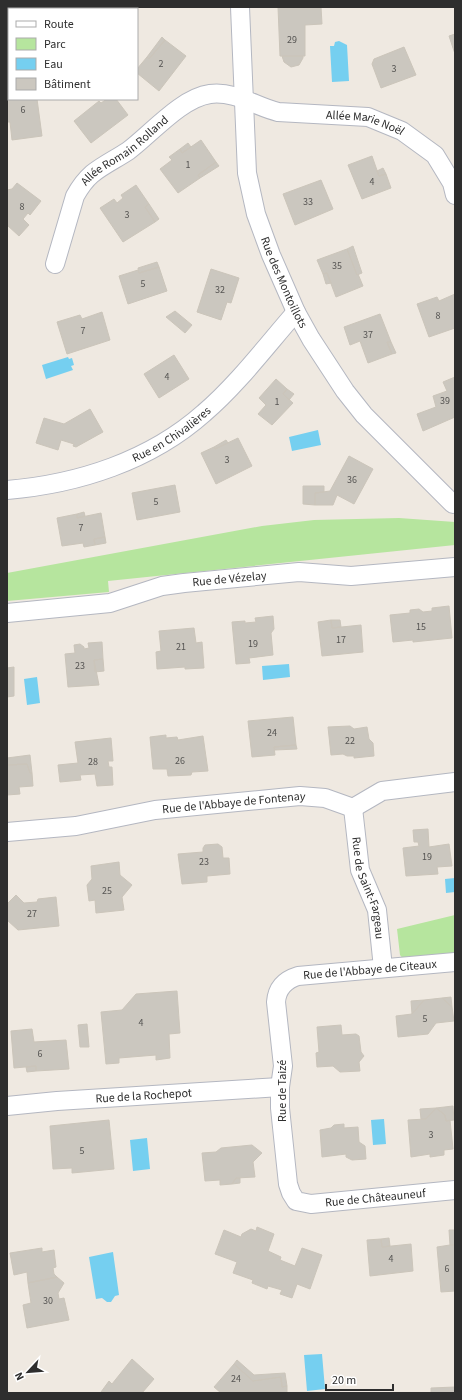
<svg xmlns="http://www.w3.org/2000/svg" width="462" height="1400" viewBox="0 0 462 1400" font-family="'Source Sans 3',sans-serif">
	<style>
		.green { fill: #b6e59e }
		.water { fill: #75cff0 }
		.building { fill: #cbc7bf; stroke: #cbc5ba }
		.lines { fill: none; stroke-linecap: round; stroke-linejoin: round }
		.street-casing { stroke: #b4b7c1; stroke-width: 20 }
		.street { stroke: #fff; stroke-width: 18 }
		.labels { text-anchor: middle; dominant-baseline: central; stroke-width: 3.5; stroke-linejoin: round; paint-order: stroke }
		.number-label { font-size: 10px; fill: #555452 }
		.street-label { font-size: 12px; fill: #2e2e2e; stroke: #fff }
	</style>
	<rect width="100%" height="100%" fill="#efe9e1"/>
	<path class="green" d="M399 518 455 522V545L108 581 109 592 7 601V573L262 526 314 520Z
		M455 915V958L404 960 400 955 397 929Z"/>
	<path class="water" d="M339 41 347 45 349 81 332 82 330 46H334L335 42Z
		M68 357 69 359 72 358 74 365 71 366 73 370 46 379 42 365Z
		M318 430 321 445 292 451 289 437Z
		M289 664 290 677 263 680 262 666Z
		M37 677 40 703 27 705 24 679Z
		M455 878V892L446 893 445 879Z
		M384 1119 386 1144 373 1145 371 1120Z
		M147 1138 150 1169 133 1171 130 1140Z
		M113 1252 119 1295 115 1296 111 1302H107L102 1298 96 1299 89 1257Z
		M322 1354 325 1389 307 1391 304 1355Z"/>
	<path class="building" d="M7 7H41V9H9V20H7Z
		M68 7H95V9H68Z
		M278 7H321L322 24 305 25V56H280Z
		M455 34V54L449 36Z
		M162 37 165 40 149 59 147 57Z
		M165 40 186 56 159 91 137 73V69L147 57 149 59Z
		M404 47 416 75 381 88 372 64 374 59Z
		M282 56H303V58L299 65 291 67 284 62Z
		M7 99H37L42 136 12 140 10 122H7Z
		M107 99H116L128 115 91 143 74 121 99 101 101 103Z
		M201 140 216 162 198 175 200 178 178 193 160 169 172 160 169 157 180 149 182 153Z
		M188 143 191 147 182 153 180 149Z
		M372 156 379 176 386 174 391 188 362 199 348 165Z
		M216 162 219 166 200 178 198 175Z
		M383 168 386 174 379 176 377 171Z
		M321 180 333 209 295 225 283 194Z
		M17 183 41 201 30 215 28 213 23 219 29 225 19 236 7 225V190L12 189Z
		M136 185 149 204 145 207 155 222 123 242 100 208 114 199 117 203 123 198 121 195Z
		M149 204 159 219 155 222 145 207Z
		M353 246 362 273 357 275 347 249Z
		M347 249 357 275 358 274 363 286 336 297 327 273 323 274 317 260Z
		M157 262 159 267 139 273 138 268Z
		M159 267 167 291 128 304 119 276 138 270 139 273Z
		M211 269 239 278 231 303 227 302 221 320 197 312Z
		M327 273 331 283 326 284 323 274Z
		M455 294V328L429 337 417 304 437 297 439 301Z
		M175 311 192 325 185 333 166 317Z
		M102 312 110 340 67 354 57 322 80 315 82 319Z
		M380 314 391 342H387L392 354 368 363 360 341 350 345 344 327Z
		M387 342H391L396 353 392 354Z
		M174 355 189 379 159 398 144 374Z
		M455 377V417L423 431 417 414 436 407 433 396 447 391 443 382Z
		M276 379 287 389 283 394 293 403 272 425 258 414 266 405 259 398Z
		M287 389 294 394 289 400 283 394Z
		M90 409 103 432 76 447 73 446 74 444 61 440 58 450 36 443 44 418 64 424Z
		M238 438 252 466 216 484 201 453 214 447 215 449Z
		M226 440 228 443 215 449 214 447Z
		M349 456 373 469 354 504 337 495 333 505H315V493L330 491Z
		M175 485 180 512 137 520 132 493Z
		M303 486H324V492L315 493V505L303 504Z
		M84 512 85 516 77 518V514Z
		M101 513 105 537 94 539 95 545 84 547 83 543 62 546 57 518 77 514V518Z
		M105 537 106 543 95 545 94 539Z
		M449 606 452 638 413 642V640L393 642 390 615 410 613V610L419 609 423 612 432 611V608Z
		M273 616 274 629 271 633 273 655 249 658 250 663 236 664 232 622 245 621V623L256 622 255 618Z
		M331 620H340L341 627 332 628Z
		M331 620 332 628 361 625 363 652 322 656 318 622Z
		M194 628 196 643 202 642 204 668 185 669V667L157 669 156 652 161 651 159 631Z
		M102 642 103 659 94 660 99 685 68 687 65 654 75 653 74 645 80 644 84 647V649L89 648 88 643Z
		M103 659 104 671 95 672 94 660Z
		M14 667V696L7 697V668Z
		M293 717 296 745 274 747 275 755 252 757 248 721Z
		M350 726 354 729 367 727 369 739 373 743 374 756 354 758V756H347L343 754 331 755 328 727Z
		M166 735V738L177 737 178 740 203 736 208 771 192 772 191 775 168 776 167 769H153L150 737Z
		M111 738 113 761H108L109 767H112L113 785 97 786 95 774 80 775 81 780 60 782 58 765 78 763 75 742Z
		M296 745 297 749 275 750 274 747Z
		M30 755 32 773H30L27 764 7 765V758Z
		M27 764 30 773H32L33 786 19 787 20 794 7 795V765Z
		M428 829 429 847 449 844 452 866 437 867 438 874 406 876 403 848 419 846 418 842H414L413 830Z
		M218 844 222 847 223 858H229L230 874 207 876V882L182 884 178 854 203 852V848L205 845Z
		M119 862 120 875 132 885 122 897 124 910 96 913 95 900 89 901 87 885 92 879 91 866Z
		M16 895 24 903 37 902 38 899 56 897 59 926 18 930 7 920 8 903Z
		M177 991 180 1033 169 1034 170 1058 156 1060V1055L119 1058V1063L106 1064 101 1012 122 1010 136 994Z
		M451 997 452 1007 442 998Z
		M442 998 452 1007 454 1021 436 1023 428 1034 398 1037 396 1016 412 1014 424 1000Z
		M424 1000 412 1014 411 1001Z
		M87 1024 89 1047H80L78 1025Z
		M341 1025 342 1035 356 1034 359 1036 361 1052 364 1056 359 1062 360 1071 340 1072 333 1066 317 1067 316 1053 319 1052 317 1027Z
		M32 1029 34 1042 66 1040 69 1069 36 1071V1066L14 1068 11 1031Z
		M36 1066V1071L27 1072 26 1067Z
		M453 1106 454 1120 446 1121 445 1115 436 1108Z
		M436 1108 445 1115 446 1121 450 1120 453 1149 444 1150V1155L430 1157V1154L411 1157 408 1120 426 1119Z
		M436 1108 426 1119H421L420 1109Z
		M109 1120 114 1169 72 1173V1168L53 1169 50 1126Z
		M344 1124V1128L358 1127 359 1142 365 1146 366 1159 352 1160 346 1157V1154L322 1157 320 1130 331 1128 334 1125Z
		M252 1145 262 1153 253 1162 255 1177 236 1178 232 1184 220 1185V1180L205 1181 202 1153 216 1152 221 1148Z
		M236 1178H240V1183L232 1184Z
		M257 1227 274 1234 268 1251 281 1257 280 1260 295 1266 302 1248 322 1255 310 1289 297 1284 292 1298 280 1294 282 1290 268 1286 267 1289 252 1283 253 1280 233 1273 237 1262 215 1254 224 1230 241 1237 242 1234 251 1229 256 1231Z
		M449 1230H455V1245H450Z
		M389 1238 390 1246 382 1247 381 1239Z
		M381 1239 382 1247 411 1244 413 1271 370 1276 367 1240Z
		M450 1245H455V1291L441 1292 437 1247Z
		M42 1248V1252L54 1250 56 1267 53 1268 54 1274 57 1277 28 1283 27 1272 14 1275 10 1253Z
		M57 1277 64 1283 58 1293 59 1299 64 1298 69 1320 27 1328 23 1305 31 1303 28 1283Z
		M132 1359 154 1379 142 1393 101 1392 109 1381 112 1384Z
		M237 1360 254 1375 285 1373 287 1386 282 1387 281 1377 253 1381 234 1364Z
		M234 1364 253 1381 281 1377 282 1387 287 1386V1393H221L214 1387Z
		M455 1387V1393H431V1388Z"/>
	<g class="lines">
		<defs>
			<g id="street">
				<path id="s1" d="M240 7 247 173 256 214 271 255 296 312 311 339 345 391 364 415 453 504"/>
				<path id="s2" d="M55 264 75 196C80 187 85 180 92 174 103 165 116 159 128 151 151 134 181 98 210 94 236 91 254 106 278 112L368 117 402 131 435 155 452 183 455 195"/>
				<path id="s3" d="M7 490C78 484 150 461 204 413 237 385 267 345 296 312"/>
				<path id="s4" d="M7 613 110 603 162 586 184 583 299 572 351 576 455 567"/>
				<path id="s5" d="M353 808 360 870 377 910 383 968"/>
				<path id="s6" d="M7 832 76 826 155 810 300 796 325 798 353 808 382 791 455 782"/>
				<path id="s7" d="M455 962 298 976C285 980 277 988 276 1002L283 1066 280 1087V1108L288 1184 291 1193 296 1201 311 1204 455 1190"/>
				<path id="s8" d="M7 1106 57 1101 280 1087"/>
			</g>
		</defs>
		<use href="#street" class="street-casing"/>
		<use href="#street" class="street"/>
	</g>
	<g class="labels">
		<g class="number-label">
			<text x="292" y="40">29</text>
			<text x="161" y="64">2</text>
			<text x="394" y="69">3</text>
			<text x="23" y="110">6</text>
			<text x="188" y="165">1</text>
			<text x="372" y="182">4</text>
			<text x="308" y="202">33</text>
			<text x="22" y="207">8</text>
			<text x="127" y="215">3</text>
			<text x="337" y="266">35</text>
			<text x="143" y="284">5</text>
			<text x="220" y="290">32</text>
			<text x="438" y="316">8</text>
			<text x="83" y="331">7</text>
			<text x="368" y="335">37</text>
			<text x="167" y="377">4</text>
			<text x="445" y="401">39</text>
			<text x="277" y="402">1</text>
			<text x="227" y="460">3</text>
			<text x="352" y="480">36</text>
			<text x="156" y="502">5</text>
			<text x="81" y="528">7</text>
			<text x="421" y="627">15</text>
			<text x="341" y="640">17</text>
			<text x="253" y="644">19</text>
			<text x="181" y="647">21</text>
			<text x="80" y="666">23</text>
			<text x="272" y="733">24</text>
			<text x="350" y="741">22</text>
			<text x="180" y="761">26</text>
			<text x="93" y="762">28</text>
			<text x="427" y="857">19</text>
			<text x="204" y="862">23</text>
			<text x="107" y="891">25</text>
			<text x="32" y="914">27</text>
			<text x="425" y="1019">5</text>
			<text x="141" y="1023">4</text>
			<text x="40" y="1054">6</text>
			<text x="431" y="1135">3</text>
			<text x="82" y="1151">5</text>
			<text x="391" y="1259">4</text>
			<text x="447" y="1269">6</text>
			<text x="48" y="1301">30</text>
			<text x="236" y="1379">24</text>
		</g>
		<g class="street-label">
			<text stroke="none"><textPath href="#s2" startOffset="402">Allée Marie Noël</textPath></text>
			<text stroke="none"><textPath href="#s2" startOffset="139">Allée Romain Rolland</textPath></text>
			<text stroke="none"><textPath href="#s1" startOffset="282">Rue des Montoillots</textPath></text>
			<text stroke="none"><textPath href="#s3" startOffset="176">Rue en Chivalières</textPath></text>
			<text stroke="none"><textPath href="#s4" startOffset="226">Rue de Vézelay</textPath></text>
			<text stroke="none"><textPath href="#s6" startOffset="229">Rue de l'Abbaye de Fontenay</textPath></text>
			<text stroke="none"><textPath href="#s5" startOffset="82">Rue de Saint-Fargeau</textPath></text>
			<text transform="translate(370 970) rotate(-5)">Rue de l'Abbaye de Citeaux</text>
			<text transform="translate(282 1091) rotate(-90)">Rue de Taizé</text>
			<text stroke="none"><textPath href="#s8" startOffset="137">Rue de la Rochepot</textPath></text>
			<text stroke="none"><textPath href="#s7" startOffset="476">Rue de Châteauneuf</textPath></text>
		</g>
	</g>
	<rect width="462" height="1400" fill="none" stroke="#2e2e2e" stroke-width="16"/>
	<rect x="8" y="8" width="130" height="92" fill="#ffffff" stroke="#ababab"/>
	<rect x="16" y="21" width="20" height="6" fill="#ffffff" stroke="#ababab"/>
	<text x="44" y="28" font-size="12" fill="#2e2e2e">Route</text>
	<rect x="16" y="38" width="20" height="12" fill="#b6e59e" stroke="#ababab"/>
	<text x="44" y="48" font-size="12" fill="#2e2e2e">Parc</text>
	<rect x="16" y="58" width="20" height="12" fill="#75cff0" stroke="#ababab"/>
	<text x="44" y="68" font-size="12" fill="#2e2e2e">Eau</text>
	<rect x="16" y="78" width="20" height="12" fill="#cbc7bf" stroke="#ababab"/>
	<text x="44" y="88" font-size="12" fill="#2e2e2e">Bâtiment</text>
	<g transform="translate(28 1372) rotate(244)" stroke="#ffffff" stroke-width="3" paint-order="stroke">
	<path d="M0-3L7 15L0 10L-7 15Z" fill="#2e2e2e"/>
	<text y="-6" font-size="11" font-weight="bold" text-anchor="middle" fill="#2e2e2e">N</text>
	</g>
	<path d="M326 1384v6h67v-6" fill="none" stroke="#2e2e2e" stroke-width="2"/>
	<text x="332" y="1384" font-size="12" fill="#2e2e2e" stroke="#ffffff" stroke-width="3" paint-order="stroke">20 m</text>
</svg>
